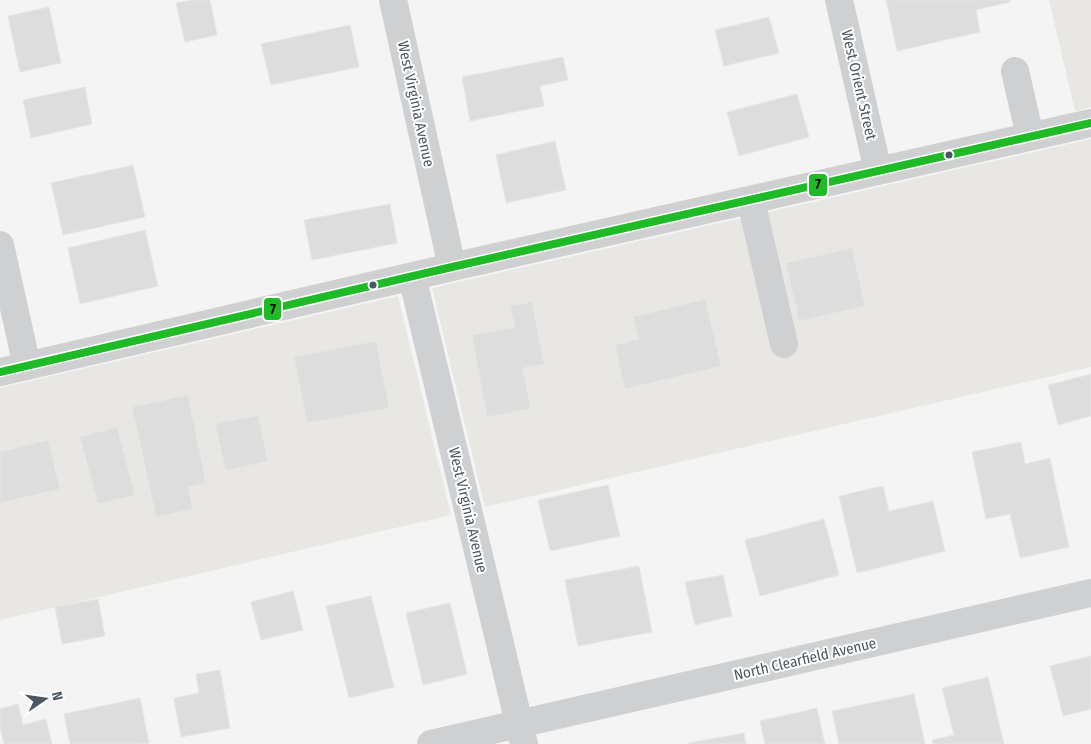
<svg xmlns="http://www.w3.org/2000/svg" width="1091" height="744" viewBox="0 0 1091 744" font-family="'Fira Sans Condensed',sans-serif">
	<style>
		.commercial { fill: #e8e7e3 }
		.building { fill: #ddddde; stroke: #e5e6e7 }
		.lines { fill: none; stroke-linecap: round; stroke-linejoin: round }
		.minor { stroke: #ced0d2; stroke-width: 28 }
		.bus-1-casing { stroke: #fff; stroke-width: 11 }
		.bus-1 { stroke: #1ebb27; stroke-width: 8 }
		.bus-dot { fill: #4a5661; stroke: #fff; stroke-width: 2 }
		.labels { text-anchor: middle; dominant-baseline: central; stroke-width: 4; stroke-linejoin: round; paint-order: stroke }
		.street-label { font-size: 15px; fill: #4a5661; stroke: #fff }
		.line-badge { stroke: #fff; stroke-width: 2 }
		.pale-badge-label { font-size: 14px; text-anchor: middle; font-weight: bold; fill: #111 }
	</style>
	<rect width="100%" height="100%" fill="#f4f4f4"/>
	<path class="commercial" d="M1049 0H1091V107L1075 111Z
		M1091 139V367L485 507 432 288Z
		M398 296 451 515 0 620V388Z"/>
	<path class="building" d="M192 0H210L217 35 185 42 176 3Z
		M886 0H1010V2L976 10 980 32 897 51Z
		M49 7 61 63 20 72 8 16Z
		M769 17 779 53 724 66 715 30Z
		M350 25 359 67 271 85 261 44Z
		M563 57 568 80 540 86 544 106 470 121 462 77Z
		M85 87 92 124 31 138 23 100Z
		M797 94 809 137 739 156 727 112Z
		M555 141 566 190 506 203 496 155Z
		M133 165 145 217 63 235 51 183Z
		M390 204 397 243 312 260 304 220Z
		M145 230 158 286 80 304 68 248Z
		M852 248 865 306 799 321 786 263Z
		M705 299 721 366 625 389 615 345 639 339 633 317Z
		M532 302 544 364 523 368 531 409 487 417 472 335 515 327 510 306Z
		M376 341 389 408 307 423 294 357Z
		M1091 374V416L1058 425 1048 385Z
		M188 395 206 483 188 487 193 509 156 517 132 407Z
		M258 415 268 461 226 471 215 424Z
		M117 427 135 495 98 504 80 437Z
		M48 440 60 489 0 503V452Z
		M1021 442 1025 464 1050 458 1069 547 1020 558 1010 514 986 519 972 452Z
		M608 485 620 536 550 551 538 500Z
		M883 486 889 511 933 501 945 551 857 573 839 496Z
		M824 519 839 575 760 596 745 540Z
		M639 566 652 632 578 646 565 580Z
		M723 575 732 616 695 625 685 582Z
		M293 591 303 630 261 640 251 602Z
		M371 596 394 687 349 698 326 606Z
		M98 599 105 636 62 644 55 607Z
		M450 603 467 674 423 685 406 613Z
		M1091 656V709L1063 716 1050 666Z
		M220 670 230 728 181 737 174 698 199 693 196 674Z
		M988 677 1004 744H933L932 740 954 735 942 688Z
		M914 694 925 744H839L832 711Z
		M140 698 149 743 142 744H70L64 714Z
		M18 704 23 725 46 719 52 744H4L0 727V709Z
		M817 708 825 744H765L760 721Z
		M744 733 746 744H689L688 743Z"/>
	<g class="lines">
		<path class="minor" d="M393 0 452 267
			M839 0 878 171
			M1015 71 1030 136
			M751 201 784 344
			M0 245 27 366
			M412 276 524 744
			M0 372 452 267 1091 123
			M431 744 1091 593"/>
		<defs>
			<path id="bus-1" d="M0 372 452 267 1091 123"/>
		</defs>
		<use href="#bus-1" class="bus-1-casing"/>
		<use href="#bus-1" class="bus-1"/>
	</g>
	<g class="bus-dot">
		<circle cx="949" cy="155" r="4.5"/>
		<circle cx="373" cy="285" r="4.5"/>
	</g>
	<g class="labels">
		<g class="street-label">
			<text transform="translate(859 85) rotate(77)">West Orient Street</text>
			<text transform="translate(416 104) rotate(78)">West Virginia Avenue</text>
			<text transform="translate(468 510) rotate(77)">West Virginia Avenue</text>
			<text transform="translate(805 659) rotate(-13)">North Clearfield Avenue</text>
		</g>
	</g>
	<g class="line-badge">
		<rect x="808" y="173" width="20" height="24" rx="5" fill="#1ebb27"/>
		<rect x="263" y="297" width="19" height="24" rx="5" fill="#1ebb27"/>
	</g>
	<g class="pale-badge-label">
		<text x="818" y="189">7</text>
		<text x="273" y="314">7</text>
	</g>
	<g transform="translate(45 699) rotate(77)" stroke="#ffffff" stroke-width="4" paint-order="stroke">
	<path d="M0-4L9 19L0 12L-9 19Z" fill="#4a5661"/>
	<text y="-8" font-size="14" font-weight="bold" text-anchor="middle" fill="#4a5661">N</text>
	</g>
</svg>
